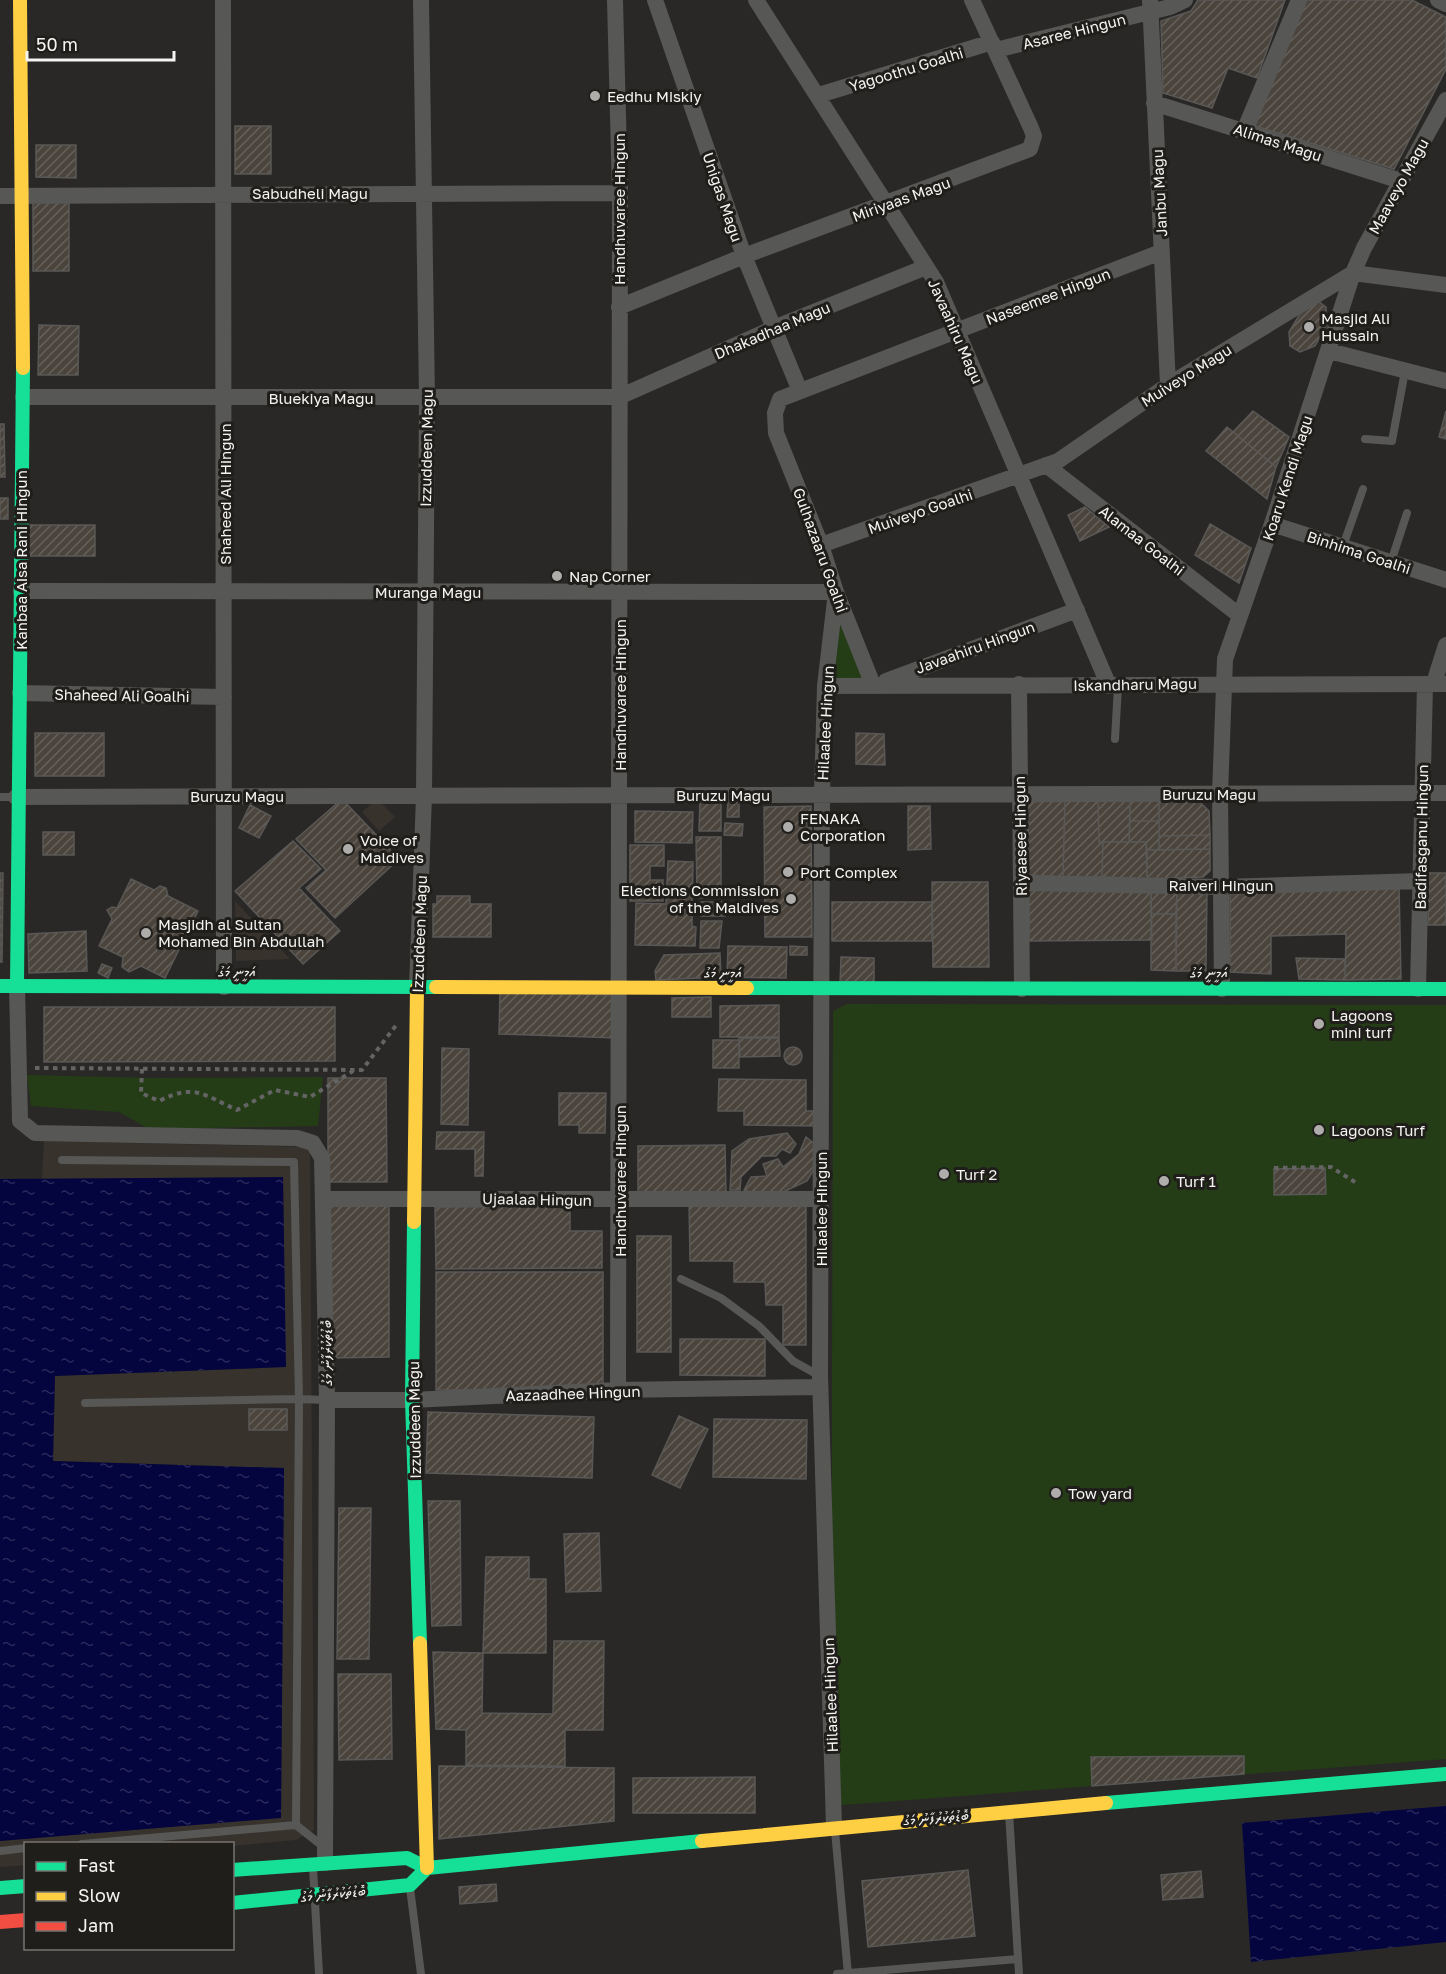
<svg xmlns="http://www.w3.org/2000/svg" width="1446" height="1974" viewBox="0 0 1446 1974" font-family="'Golos Text','Noto Sans Thaana',sans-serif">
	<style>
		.built { fill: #38322c }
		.park { fill: #243d17 }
		.water { fill: url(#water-ripples) }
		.building { fill: url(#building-hatch); stroke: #595856; stroke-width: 1.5 }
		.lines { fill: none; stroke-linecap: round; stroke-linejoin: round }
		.path { stroke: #646464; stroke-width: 4; stroke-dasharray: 4.5 4.5; stroke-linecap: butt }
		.lane { stroke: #575756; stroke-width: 8 }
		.street { stroke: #575756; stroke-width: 16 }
		.fast { stroke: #16e098; stroke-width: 14 }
		.slow { stroke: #ffcf43; stroke-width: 14 }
		.jam { stroke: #f24e42; stroke-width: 14 }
		.poi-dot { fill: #aeadab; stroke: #201e1b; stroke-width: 2 }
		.labels { text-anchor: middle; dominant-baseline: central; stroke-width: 6; stroke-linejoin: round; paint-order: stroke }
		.street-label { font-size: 15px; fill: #f6f4f2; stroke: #201e1b }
		.poi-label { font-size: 15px; fill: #f6f4f2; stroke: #201e1b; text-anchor: start }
	</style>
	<defs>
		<pattern id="water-ripples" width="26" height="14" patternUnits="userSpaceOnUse" patternTransform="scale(1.5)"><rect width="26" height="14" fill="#04043f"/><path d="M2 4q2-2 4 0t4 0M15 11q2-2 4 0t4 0" fill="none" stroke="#29295b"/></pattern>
		<pattern id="building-hatch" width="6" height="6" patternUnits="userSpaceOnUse" patternTransform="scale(1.5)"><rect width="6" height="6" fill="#4a443c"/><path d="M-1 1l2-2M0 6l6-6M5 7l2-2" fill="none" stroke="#656059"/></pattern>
	</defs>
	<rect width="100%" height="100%" fill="#292826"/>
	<path class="built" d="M377 799 395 817 379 831 362 812Z
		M235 901 290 959 236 961Z
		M44 1141 310 1147 314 1830 296 1840 233 1846 232 1844H26L25 1865 0 1867V1841L281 1817 284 1468 53 1461 55 1376 285 1367 283 1177 42 1179Z"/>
	<path class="park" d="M836 592 873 685 825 686Z
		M847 1004 1446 1005V1759L843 1805 831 1799 833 1011Z
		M27 1075 152 1078 323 1077 318 1126 149 1129 119 1112 31 1106Z"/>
	<path class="water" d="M283 1177 286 1367 55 1376 53 1461 284 1468 281 1818 0 1841V1179Z
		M1446 1806V1942L1251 1962 1242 1823Z"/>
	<path class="building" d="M1198 0H1285L1257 78 1228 68 1212 108 1163 93 1161 21 1191 11Z
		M1307 0H1412L1446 17V69L1394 169 1255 126Z
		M235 126H271V174H235Z
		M36 145H76V178L36 177Z
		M33 202H69V271H33Z
		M1318 301 1326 307V320L1329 321 1315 346 1300 352 1290 346 1289 332 1304 307Z
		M39 325 79 326 78 375H38Z
		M1253 411 1289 437 1276 467 1233 432Z
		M1446 411V439L1439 437Z
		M0 424H4L5 477H0Z
		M1227 427 1276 467 1267 499 1206 451Z
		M0 498H8V519H0Z
		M1085 507 1109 527 1080 541 1068 515Z
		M1210 524 1251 548 1239 583 1195 555Z
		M29 525H95V556H28Z
		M35 733H104V776H35Z
		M856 733 884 734 885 765 856 764Z
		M342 799 399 859 335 918 306 888 326 870 296 839Z
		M700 799 721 800V831H699Z
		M1098 799H1130L1129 842H1099Z
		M1098 799 1099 842H1103L1102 877H1063L1065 800Z
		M1130 799 1159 800V821H1130Z
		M1065 800 1063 877 1028 875V802Z
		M1159 800 1196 801 1202 804 1209 811 1210 835 1159 836Z
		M728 801H739V817H727Z
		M250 805 271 816 259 838 239 828Z
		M811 806 812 937H765L764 807Z
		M908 806H930L931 849 908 850Z
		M635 811 693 812 692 843 635 842Z
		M1130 821H1159V850H1147L1146 842H1129Z
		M725 823 743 824 742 836 724 835Z
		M43 832H74V855H43Z
		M1210 835V849L1159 850V836Z
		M696 837H721V897L697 898Z
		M293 841 321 869 299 888 340 931 303 964 235 891Z
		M1103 842H1146L1147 879 1102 877Z
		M630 845H664V866H650V880H663V901H630Z
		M1210 849V871L1203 877 1147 879V850Z
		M668 861 693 862 692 926 696 927 695 946 635 945 636 903 666 904Z
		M0 873H3L2 962H0Z
		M1429 873H1446V925H1428Z
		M131 879 154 890 160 886 166 888 168 896 198 911 165 978 141 966 129 972 122 967 123 957 99 946 112 919 107 910 112 907 117 908Z
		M932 882H988L989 967H933Z
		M1399 885 1401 979 1345 980 1346 934 1271 936V974L1230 972V889Z
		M1151 889 1152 940 1029 941V890Z
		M1151 889 1177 891 1176 914H1151Z
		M1177 891H1207L1206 971H1176Z
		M437 896H470V904H491V937H433V904H437Z
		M701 902H725V916H701Z
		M832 902H932V941H832Z
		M1151 914H1176V971L1151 970Z
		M701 921H722L719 948H700Z
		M86 931 87 971 29 973 28 934Z
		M728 946 787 947 786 978 727 977Z
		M790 946 807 947V955H790Z
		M720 953 721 977 656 980 655 971 664 955Z
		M841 957 874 958V984H840Z
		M1296 958 1345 959V980L1299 979Z
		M102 964 112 968 108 978 98 973Z
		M500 992 618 995 617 1038 499 1034Z
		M711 997V1017H672V998Z
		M779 1005V1037H720V1006Z
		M44 1007H335V1061L44 1062Z
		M739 1038H779L780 1056 740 1057Z
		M713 1040H739V1068H713Z
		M784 1056a9 9 0 1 1 18 0a9 9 0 1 1-18 0Z
		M442 1048 469 1049 468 1125 441 1124Z
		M328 1078H386L387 1182H328Z
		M719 1079 806 1080V1111H816V1126L744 1125V1111H718Z
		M559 1093H606L605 1133H579V1125H559Z
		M437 1132H484L483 1176H475V1149H436Z
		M787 1133 796 1144 790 1153 782 1149 776 1156H762L741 1177 740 1190H730L732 1151 749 1139Z
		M806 1137 815 1144 813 1171 807 1181 781 1193 756 1194 744 1190 751 1177 767 1176 763 1164 778 1159 783 1167 799 1154Z
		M725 1145 726 1192 638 1193V1146Z
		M1325 1168 1326 1194 1274 1195V1169Z
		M806 1200V1345H783V1305H766L765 1282H734V1261H690L689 1201Z
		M389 1204V1357L329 1358 328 1205Z
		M570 1206V1231H602V1268L436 1269 435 1207Z
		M637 1236H671V1352H637Z
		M436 1272H603V1390H436Z
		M680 1339H765V1376L680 1375Z
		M249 1409H287V1430H249Z
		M428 1412 594 1417 592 1478 426 1473Z
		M679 1416 708 1429 680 1488 652 1475Z
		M714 1419 807 1420 806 1479 713 1477Z
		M428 1501H460L461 1625 432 1626Z
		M339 1508H371L369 1659H337Z
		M599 1533 601 1591 566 1592 564 1534Z
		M486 1557H529V1579H546V1653H483Z
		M554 1641H604L603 1730H565V1766L466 1765V1730L436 1729 433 1652 483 1653 482 1713 553 1714Z
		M338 1674H391L392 1759 339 1760Z
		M1244 1756V1774L1092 1786 1091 1757Z
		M439 1766 614 1768V1821L439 1839Z
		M755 1777V1813H633V1778Z
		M968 1870 975 1936 868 1947 862 1881Z
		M1201 1871 1203 1897 1163 1900 1161 1875Z
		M496 1884 497 1901 460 1904 459 1887Z"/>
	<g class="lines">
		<path class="path" d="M35 1068 362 1070 397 1024
			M142 1069 141 1093 159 1101C194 1083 204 1095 237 1110L275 1090 310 1097 353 1071
			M1274 1168 1331 1167 1358 1184"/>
		<path class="lane" d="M1365 439 1392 441 1405 371
			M1343 546 1363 489
			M1391 562 1407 513
			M1115 739 1118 686
			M0 797H16
			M62 1160 294 1162 299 1399 85 1403
			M681 1279 721 1298 759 1326 793 1361 820 1376
			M1009 1813 1019 1974
			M296 1825 299 1399 327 1400
			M835 1831 848 1974
			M82 1844 296 1825 325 1848
			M0 1851 26 1848
			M313 1867 319 1974
			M410 1888 421 1974
			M837 1974 1018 1959"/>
		<path class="street" d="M223 0 224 987
			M615 0 620 193 618 1390
			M655 0 744 256 800 391
			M756 0 936 282 1109 686
			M1150 0 1168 385
			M1438 0 1446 4
			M996 50 1170 7 1185 0
			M819 95 992 42
			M1154 103 1401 181
			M1244 131 1299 0
			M0 196 620 193
			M1353 273 1446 285
			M619 307 744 256 1030 149 1034 136 1031 128 972 0
			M1329 351 1446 381
			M23 397H619L774 328 926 267
			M1046 465 1239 615
			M1272 524 1446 580
			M821 545 1058 461 1168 385 1353 273
			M21 591 836 592
			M886 681 1077 610
			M1434 683 1446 645
			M1019 684 1022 989
			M873 685 836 592 821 545 776 433 775 413 780 399 1161 252
			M825 686 1446 684
			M20 693 224 697
			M16 797 1446 793
			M1021 883 1221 887 1421 881
			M17 986 20 1121 35 1133 297 1138 313 1143 322 1158 327 1400 325 1863
			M417 988 424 796 427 398 421 0
			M1222 989 1220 794 1225 659 1272 524 1353 273 1364 248 1446 100
			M1418 989 1425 684
			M324 1199H821
			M327 1400H412L618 1390 820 1387
			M834 1826 820 1376 822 795 825 686 836 592"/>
		<path class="fast" d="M0 986 436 987
			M17 986 23 368
			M747 988 1446 989
			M414 1222 412 1400 420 1643
			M1106 1803 1446 1774
			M232 1870 407 1858 427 1868 702 1841
			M0 1888 26 1886
			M232 1903 410 1885 427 1868"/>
		<path class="slow" d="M20 0 23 368
			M436 987 747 988
			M414 1222 417 988
			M420 1643 427 1868
			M702 1841 1106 1803"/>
		<path class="jam" d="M0 1922 26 1920"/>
	</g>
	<g class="poi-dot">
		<circle cx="595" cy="96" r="6"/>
		<circle cx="1309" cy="327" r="6"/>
		<circle cx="557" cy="576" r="6"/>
		<circle cx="788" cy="827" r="6"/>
		<circle cx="348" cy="849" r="6"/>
		<circle cx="788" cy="872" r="6"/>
		<circle cx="791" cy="899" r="6"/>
		<circle cx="146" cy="933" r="6"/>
		<circle cx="1319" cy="1024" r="6"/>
		<circle cx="1319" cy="1130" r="6"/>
		<circle cx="944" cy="1174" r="6"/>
		<circle cx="1164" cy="1181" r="6"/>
		<circle cx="1056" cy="1493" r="6"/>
	</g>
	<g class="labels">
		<g class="street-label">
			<text transform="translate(1074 31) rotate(-14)">Asaree Hingun</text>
			<text transform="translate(906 69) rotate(-17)">Yagoothu Goalhi</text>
			<text transform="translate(1278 142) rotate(18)">Alimas Magu</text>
			<text transform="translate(1398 186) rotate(-61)">Maaveyo Magu</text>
			<text x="310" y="193">Sabudheli Magu</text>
			<text transform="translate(1159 193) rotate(-93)">Janbu Magu</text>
			<text transform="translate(723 197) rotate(71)">Unigas Magu</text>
			<text transform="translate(901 199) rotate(-20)">Miriyaas Magu</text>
			<text transform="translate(619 209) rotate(-90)">Handhuvaree Hingun</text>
			<text transform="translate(1048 296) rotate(-21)">Naseemee Hingun</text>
			<text transform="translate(772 330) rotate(-23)">Dhakadhaa Magu</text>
			<text transform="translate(956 331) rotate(66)">Javaahiru Magu</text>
			<text transform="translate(1186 375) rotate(-32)">Muiveyo Magu</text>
			<text x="321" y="398">Bluekiya Magu</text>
			<text transform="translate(426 448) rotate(-89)">Izzuddeen Magu</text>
			<text transform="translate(1287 478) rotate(-72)">Koaru Kendi Magu</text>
			<text transform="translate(225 494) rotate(-90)">Shaheed Ali Hingun</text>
			<text transform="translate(920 511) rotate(-19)">Muiveyo Goalhi</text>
			<text transform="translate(1142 540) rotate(38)">Alamaa Goalhi</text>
			<text transform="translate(821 550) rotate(70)">Gulhazaaru Goalhi</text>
			<text transform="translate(1359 552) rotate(18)">Binhima Goalhi</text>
			<text transform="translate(21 560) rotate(-90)">Kanbaa Aisa Rani Hingun</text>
			<text x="428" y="592">Muranga Magu</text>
			<text transform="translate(975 647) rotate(-20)">Javaahiru Hingun</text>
			<text transform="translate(1135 684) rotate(-1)">Iskandharu Magu</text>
			<text transform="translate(122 695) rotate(1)">Shaheed Ali Goalhi</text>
			<text transform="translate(620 695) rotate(-90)">Handhuvaree Hingun</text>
			<text transform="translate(825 723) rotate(-87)">Hilaalee Hingun</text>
			<text x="1209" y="794">Buruzu Magu</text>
			<text x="723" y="795">Buruzu Magu</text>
			<text x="237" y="796">Buruzu Magu</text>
			<text transform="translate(1020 836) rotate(-91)">Riyaasee Hingun</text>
			<text transform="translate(1421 837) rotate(-89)">Badifasganu Hingun</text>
			<text x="1221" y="885">Raiveri Hingun</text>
			<text transform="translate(419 934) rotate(-88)">Izzuddeen Magu</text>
			<text x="237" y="971">އަމީނީ މަގު</text>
			<text x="723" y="972">އަމީނީ މަގު</text>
			<text x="1209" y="972">އަމީނީ މަގު</text>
			<text transform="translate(620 1181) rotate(-90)">Handhuvaree Hingun</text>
			<text transform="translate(537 1199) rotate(1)">Ujaalaa Hingun</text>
			<text transform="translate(821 1209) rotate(-90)">Hilaalee Hingun</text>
			<text transform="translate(326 1353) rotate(-91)">ބޮޑުތަކުރުފާނު މަގު</text>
			<text transform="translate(573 1393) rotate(-2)">Aazaadhee Hingun</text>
			<text transform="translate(414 1420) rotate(-91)">Izzuddeen Magu</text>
			<text transform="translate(830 1695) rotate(-92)">Hilaalee Hingun</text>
			<text transform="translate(936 1817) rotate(-5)">ބޮޑުތަކުރުފާނު މަގު</text>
			<text transform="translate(333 1893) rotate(-6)">ބޮޑުތަކުރުފާނު މަގު</text>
		</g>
		<g class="poi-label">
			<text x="607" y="96">Eedhu Miskiy</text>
			<text x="1321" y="318">Masjid Ali<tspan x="1321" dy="17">Hussain</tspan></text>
			<text x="569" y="576">Nap Corner</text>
			<text x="800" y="818">FENAKA<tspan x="800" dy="17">Corporation</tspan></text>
			<text x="360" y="840">Voice of<tspan x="360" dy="17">Maldives</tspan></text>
			<text x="800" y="872">Port Complex</text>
			<text x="779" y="890" text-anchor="end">Elections Commission<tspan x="779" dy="17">of the Maldives</tspan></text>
			<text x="158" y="924">Masjidh al Sultan<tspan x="158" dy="17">Mohamed Bin Abdullah</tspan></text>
			<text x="1331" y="1015">Lagoons<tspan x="1331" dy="17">mini turf</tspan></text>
			<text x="1331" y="1130">Lagoons Turf</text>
			<text x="956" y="1174">Turf 2</text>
			<text x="1176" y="1181">Turf 1</text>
			<text x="1068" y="1493">Tow yard</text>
		</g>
	</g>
	<rect x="24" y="1842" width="210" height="108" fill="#201e1b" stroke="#767471" stroke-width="1.5"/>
	<rect x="36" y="1862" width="30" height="9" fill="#16e098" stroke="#767471" stroke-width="1.5"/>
	<text x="78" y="1872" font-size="18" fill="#f6f4f2">Fast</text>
	<rect x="36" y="1892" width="30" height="9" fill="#ffcf43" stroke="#767471" stroke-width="1.5"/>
	<text x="78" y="1902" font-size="18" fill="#f6f4f2">Slow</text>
	<rect x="36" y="1922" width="30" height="9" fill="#f24e42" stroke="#767471" stroke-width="1.5"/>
	<text x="78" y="1932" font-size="18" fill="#f6f4f2">Jam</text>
	<path d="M27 51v9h147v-9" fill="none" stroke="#f6f4f2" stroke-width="3"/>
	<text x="36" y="51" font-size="18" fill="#f6f4f2" stroke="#201e1b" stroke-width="4.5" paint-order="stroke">50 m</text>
</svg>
